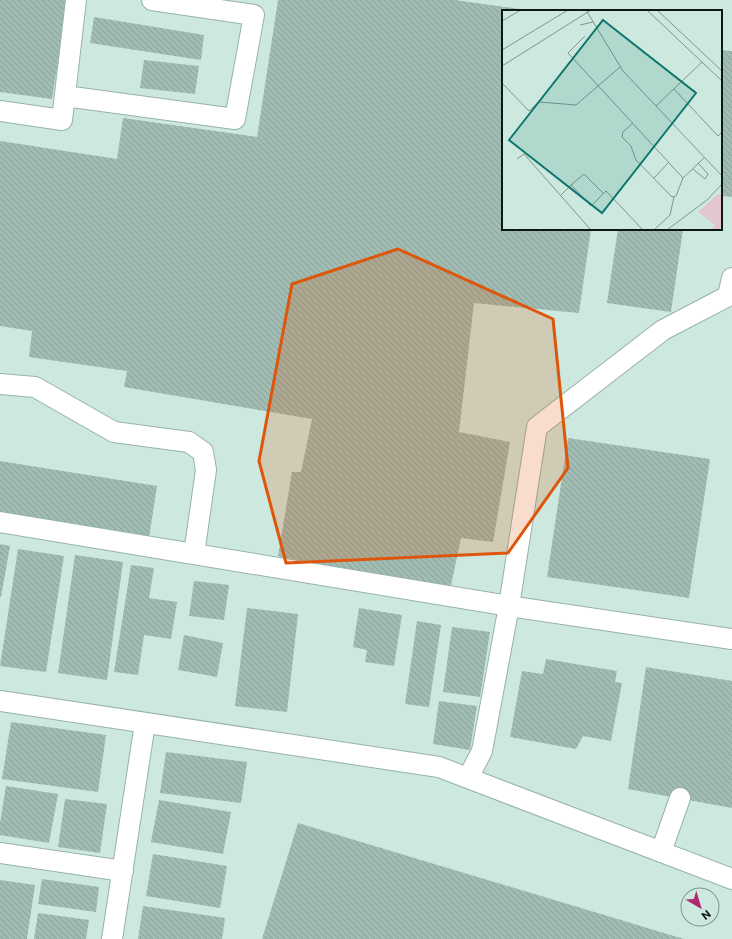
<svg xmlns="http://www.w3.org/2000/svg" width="732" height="939" viewBox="0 0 732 939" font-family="Commissioner,sans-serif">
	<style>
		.building { fill: url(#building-back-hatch) }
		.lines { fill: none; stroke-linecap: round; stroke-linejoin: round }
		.minor-casing { stroke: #97b2a9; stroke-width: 22 }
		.minor { stroke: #fff; stroke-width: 20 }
		.marked { fill: #dd560c; fill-opacity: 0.2; stroke: #dd560c; stroke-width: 3; stroke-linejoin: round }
		.inset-road { fill: none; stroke: #80958e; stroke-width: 1 }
		.view { fill: #0f766e; fill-opacity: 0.15; stroke: #0f766e; stroke-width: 2 }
		.inset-edge { fill: none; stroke: #0d1714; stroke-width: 2 }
	</style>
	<defs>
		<pattern id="building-back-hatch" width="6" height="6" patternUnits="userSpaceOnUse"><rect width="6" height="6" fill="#a1bcb3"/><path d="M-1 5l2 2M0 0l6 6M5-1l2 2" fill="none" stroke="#89a199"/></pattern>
	</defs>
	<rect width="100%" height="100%" fill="#cde9df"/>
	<path class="building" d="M0 0H68L52 99 0 92Z
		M278 0H455L527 10V11H503V229H591L579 313 474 303 459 432 510 442 493 542 461 538 450 590 278 556 292 472H301L312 419 124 387 127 371 29 357 32 331 0 326V141L117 159 123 118 257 137Z
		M94 17 204 35 201 60 90 43Z
		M721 50 732 51V197L721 196Z
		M144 60 199 66 195 94 140 88Z
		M618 229H674L683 230 671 312 607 303Z
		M568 438 710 459 689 598 547 577Z
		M0 461 157 486 149 538 0 514Z
		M0 544 10 546 1 597H0Z
		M18 549 64 556 46 672 0 666Z
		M75 555 123 562 107 680 58 673Z
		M131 565 154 568 149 598 177 602 171 639 144 635 138 675 114 672Z
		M194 581 229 585 224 620 189 616Z
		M247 608 298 614 287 712 235 706Z
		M359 608 402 615 394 666 365 662 367 650 353 647Z
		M417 621 441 625 429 707 405 704Z
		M452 627 490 632 480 697 443 692Z
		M184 635 223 643 217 677 178 670Z
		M546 659 617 671 615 682 622 683 611 741 583 736 576 749 510 737 522 671 543 674Z
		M646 667 732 681V808L628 789Z
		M439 701 477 706 470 750 433 744Z
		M11 722 106 735 98 792 2 779Z
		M166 752 247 762 241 803 160 793Z
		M6 786 58 794 49 843 0 835V823Z
		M65 799 107 804 100 853 58 847Z
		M159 800 231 812 223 854 151 842Z
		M298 823 684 939H262Z
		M153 854 227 866 220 908 146 896Z
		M42 879 99 887 96 912 38 904Z
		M0 880 35 885 27 939H0Z
		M143 906 225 918 222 939H138Z
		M38 913 89 920 86 939H34Z"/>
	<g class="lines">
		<defs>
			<path id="minor" d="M65 96 235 119 254 15 152 0
				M0 111 62 120 76 0
				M0 384 35 387 114 432 189 442 203 452 206 470 194 554
				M0 522 509 606 732 639
				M0 701 439 767 732 879
				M468 778 482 751 509 606 537 427 663 330 728 296 732 278
				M661 852 680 798
				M0 853 123 871
				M112 939 145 723"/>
		</defs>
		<use href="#minor" class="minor-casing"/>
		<use href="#minor" class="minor"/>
	</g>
	<path class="marked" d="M398 249 553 319 568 468 508 553 286 563 259 461 292 284Z"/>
	<g transform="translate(502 10)">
		<rect width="220" height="220" fill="#cde9df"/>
		<path d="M216 184H220V214L217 220H209L213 215 196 202Z" fill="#e2c7d1"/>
		<path class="inset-road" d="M84 0 121 61 220 166M145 0 220 71M155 0 220 61M0 11 19 0M78 15 91 12M83 26 66 43 181 168M0 40 66 0M0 56 89 0M0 73 27 101 37 92 74 95 118 57M172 79 216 126 220 122M154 96 200 52M131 113 121 122 120 127 129 136 134 150 170 187 174 186 181 168 203 147M15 149 22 144 89 220M191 159 203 169 206 164 196 153M152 168 167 152M102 184 82 164 69 175 89 196 104 181 141 220M59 185 69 175M152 220 168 205 172 187M165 220 205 190 220 174"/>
		<path class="view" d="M101 10 194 83 100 203 7 130Z"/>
		<rect width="220" height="220" class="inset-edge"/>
	</g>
	<g transform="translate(700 907) rotate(142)"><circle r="19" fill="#cde9df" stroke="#80958e"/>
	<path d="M0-3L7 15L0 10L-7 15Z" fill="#af296f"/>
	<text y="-6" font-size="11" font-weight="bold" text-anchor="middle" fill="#0d1714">N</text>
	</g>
</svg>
